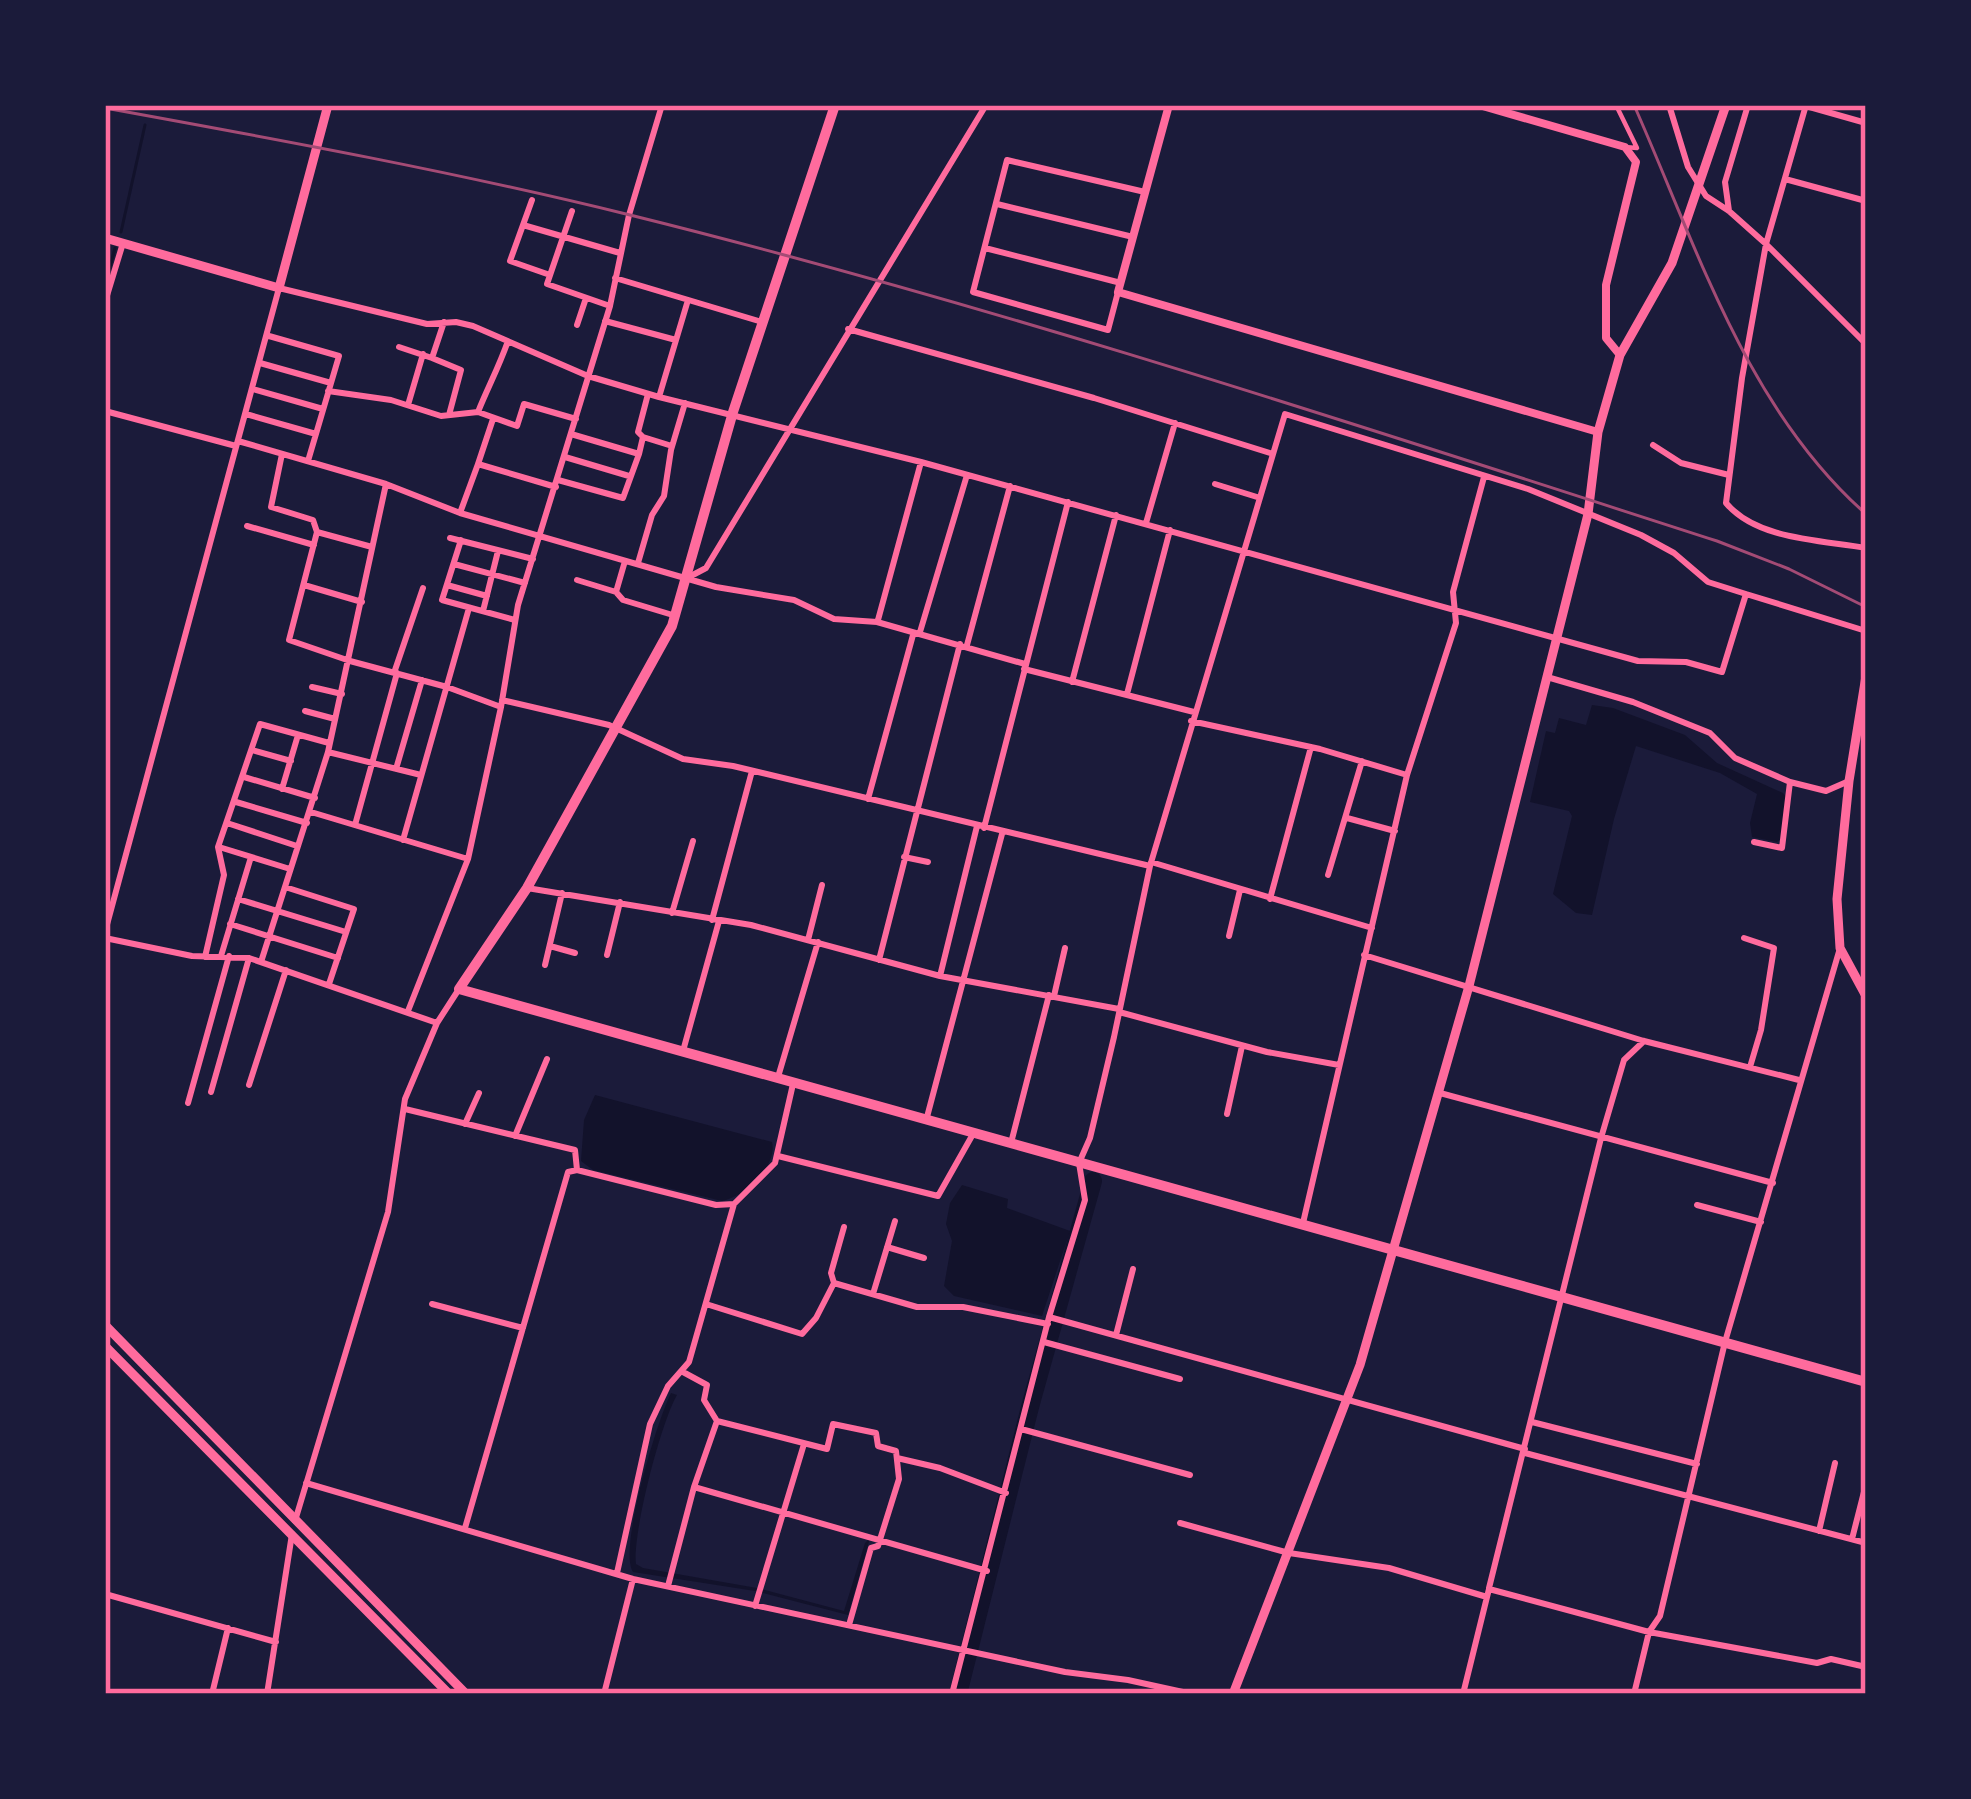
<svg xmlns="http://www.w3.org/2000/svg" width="1971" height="1799" viewBox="0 0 1971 1799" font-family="'Space Grotesk',sans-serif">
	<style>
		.water { fill: #12122b }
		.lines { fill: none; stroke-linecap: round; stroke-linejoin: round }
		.stream { stroke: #12122b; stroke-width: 3 }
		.river { stroke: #12122b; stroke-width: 18 }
		.pedestrian { stroke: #ff6b9d; stroke-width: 4.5 }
		.minor { stroke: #ff6b9d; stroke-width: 6 }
		.tertiary { stroke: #ff6b9d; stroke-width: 8 }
		.secondary { stroke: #ff6b9d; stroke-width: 9 }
		.primary { stroke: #ff6b9d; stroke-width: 9 }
		.trunk { stroke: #ff6b9d; stroke-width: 10 }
		.rail { stroke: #a44b75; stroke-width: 3 }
		.neatline { fill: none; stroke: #ff6b9d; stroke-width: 4.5 }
	</style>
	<rect width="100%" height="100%" fill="#1b1b3a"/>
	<path class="water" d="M1592 705 1613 708 1685 735 1717 763 1783 793 1786 797 1782 838 1777 842 1752 837 1750 823 1757 794 1720 773 1636 746 1614 819 1592 915 1576 913 1553 894 1572 816 1569 811 1530 802 1546 731 1555 733 1559 718 1586 725Z
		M595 1095 772 1142C778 1166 744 1197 722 1201L593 1170 581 1161 584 1120Z
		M962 1185 1008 1199 1007 1208 1070 1231 1042 1316 954 1296 944 1286 952 1241 946 1224 950 1203Z
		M671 1393 677 1395C661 1422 632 1534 636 1564L643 1568 757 1588 844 1611 865 1543 870 1538 848 1615 755 1591 633 1572C618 1549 657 1421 671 1393Z"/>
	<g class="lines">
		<path class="stream" d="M121 232 145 125
			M105 285 115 248"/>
		<path class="river" d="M958 1694 1030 1407 1093 1181"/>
		<path class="pedestrian" d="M1616 105 1637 148 1625 147"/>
		<path class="minor" d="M1669 105 1688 167 1706 196 1729 211 1766 244 1866 344
			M1806 105 1766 244 1742 378 1726 503C1757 540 1821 540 1866 548
			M1806 106 1866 123
			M1785 179 1866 201
			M532 200 510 261 550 275
			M997 204 1133 237
			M572 211 547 284 610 306
			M1729 211 1725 182 1748 105
			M523 225 620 253
			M985 248 1121 283
			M615 278 762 322
			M1118 292 1108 330 973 292 1007 160 1145 192
			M105 302 123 243
			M605 321 676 340
			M577 325 586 298
			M848 329 1094 398 1270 453
			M269 336 339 356 308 461
			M399 347 432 358 444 322
			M432 358 461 370 449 415
			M260 363 331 383
			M253 389 323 409
			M328 391 391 400 441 416 478 412 517 426 524 404 576 419
			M659 397 688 300
			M408 405 423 354
			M105 411 236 446
			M478 412C488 387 499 367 508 341
			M246 414 316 434
			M493 419 478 464 556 487
			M643 437 672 446
			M238 441 386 484 460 513 716 587 794 600 834 619 877 622 1025 664
			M1653 445 1681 463 1729 475
			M282 454 271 507 313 520 317 532 289 640 350 661 447 687 501 707
			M639 454 643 437 638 432 648 394
			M565 457 629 476
			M558 480 623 498 639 454 571 434
			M1215 484 1257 497
			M460 513 478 464
			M1146 523 1175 423
			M247 526 314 545
			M317 532 372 547
			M450 538 533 559
			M461 540 442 600 515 620
			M625 561 616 592 623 600 676 616
			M638 563 652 515 664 496 671 450 685 403
			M454 564 525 583
			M689 577 706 568 986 105
			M577 580 616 592
			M304 585 362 602
			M447 585 487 596
			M1746 594 1866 631
			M483 611 498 551
			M878 620 921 462
			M920 632 967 475
			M967 645 1010 486
			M1024 669 1194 712
			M394 673 423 588
			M1547 677 1633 702 1710 733 1735 758 1790 782 1782 848 1754 842
			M1072 682 1116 515
			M312 687 342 694
			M1127 694 1170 530
			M502 700 609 725 683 759 733 766 1150 866
			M305 711 335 719
			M1191 721 1320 749 1407 775
			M252 750 291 761
			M328 752 421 775
			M396 769 422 680
			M244 777 315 798
			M1790 782 1826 791 1849 781
			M282 789 298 735
			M868 799 913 635
			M236 802 307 823
			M311 812 468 859
			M1347 818 1395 831
			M227 823 297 846
			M355 825 397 673
			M984 828 1068 502
			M403 840 469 608
			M219 847 290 869
			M904 857 928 862
			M1151 862 1372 928
			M1328 875 1362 761
			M285 887 354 909 329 984
			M527 888 751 925 940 976 1119 1009
			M238 899 346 932
			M1270 899 1311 747
			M672 913 693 841
			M712 920 752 771
			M230 924 338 958
			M105 932 279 288 427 324 456 322 473 326 588 376 659 397 921 462 1638 661 1686 662 1722 672 1746 594 1708 582 1674 553 1641 535 1528 489 1285 414 1150 866 1114 1037 1090 1138 1079 1163 1085 1200 1049 1317 952 1694
			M1229 936 1240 890
			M105 938 192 956 249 958 437 1023
			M1744 938 1774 948 1761 1030 1750 1067
			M808 940 822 885
			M550 946 575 953
			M607 955 620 902
			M1364 955 1644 1041 1799 1080
			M221 956 251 857
			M205 957 224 875 218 847 260 724 329 743
			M879 960 960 644
			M261 962 328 752 386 484
			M545 965 562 893
			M940 976 977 826
			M1054 996 1065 948
			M408 1011 468 859 501 707 518 605 610 306 629 215 662 105
			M1119 1012 1267 1052 1339 1065
			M683 1051 719 921
			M778 1077 818 942
			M249 1085 286 970
			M211 1092 249 958
			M1440 1093 1773 1183
			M188 1103 229 956
			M405 1109 575 1150 577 1170
			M1227 1114 1242 1046
			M927 1117 1002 834
			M465 1124 479 1093
			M515 1136 547 1059
			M1011 1143 1049 995
			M778 1156 938 1196 973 1134
			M1697 1205 1761 1222
			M1303 1223 1407 775 1456 623 1453 592 1484 477
			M887 1247 924 1258
			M834 1283 831 1273 844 1227
			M873 1294 895 1221
			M432 1304 523 1328
			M706 1304 802 1334 816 1318 834 1283 917 1307H963L1048 1324
			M1049 1317 1525 1449
			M1116 1335 1133 1269
			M1044 1342 1180 1379
			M717 1421 827 1449 833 1424 876 1433 878 1446 896 1451 899 1479 878 1546 871 1548 849 1625
			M1532 1422 1697 1464
			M1021 1429 1190 1475
			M1525 1453 1866 1543
			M897 1458 940 1468 1006 1493
			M306 1483 633 1579 1065 1672 1128 1680 1192 1694
			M694 1487 987 1571
			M295 1521 388 1212 405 1099 437 1023 459 989
			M1180 1523 1289 1553 1389 1568 1487 1597 1489 1589 1649 1632 1817 1663 1831 1659 1866 1667
			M465 1528 568 1172 577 1170 716 1205 734 1204 775 1163 793 1084
			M1819 1531 1835 1463
			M1852 1539 1866 1484
			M617 1573 650 1424 668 1386 689 1362 734 1204
			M668 1586 694 1487 717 1421 704 1400 707 1385 683 1372
			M1489 1588 1601 1138 1624 1060 1644 1041
			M105 1594 276 1642
			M755 1606 804 1444
			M212 1694 228 1628
			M267 1694 292 1534
			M604 1694 633 1579
			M1463 1694 1487 1597
			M1634 1694 1649 1632 1660 1616 1725 1342 1840 948"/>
		<path class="tertiary" d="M1169 105 1118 292 1598 432
			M1479 105 1625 147 1636 162 1606 285V338L1620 355"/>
		<path class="secondary" d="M1866 676 1849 781 1837 899 1840 948 1866 996
			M105 1325 466 1694
			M105 1346 449 1694"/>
		<path class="primary" d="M105 238 279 288 328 105
			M1233 1694 1360 1365 1469 986 1588 514 1598 432 1620 355 1672 263 1726 105"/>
		<path class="trunk" d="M835 105 733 412 672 626 527 888 459 989 1866 1382"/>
		<path class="rail" d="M1634 105C1697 247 1746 408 1866 514
			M105 108C281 140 456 172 630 215 997 306 1357 425 1717 541L1789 569 1866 607"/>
	</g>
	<rect width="1971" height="1799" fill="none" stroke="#1b1b3a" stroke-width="216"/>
	<rect x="108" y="108" width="1755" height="1583" class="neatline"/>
</svg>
